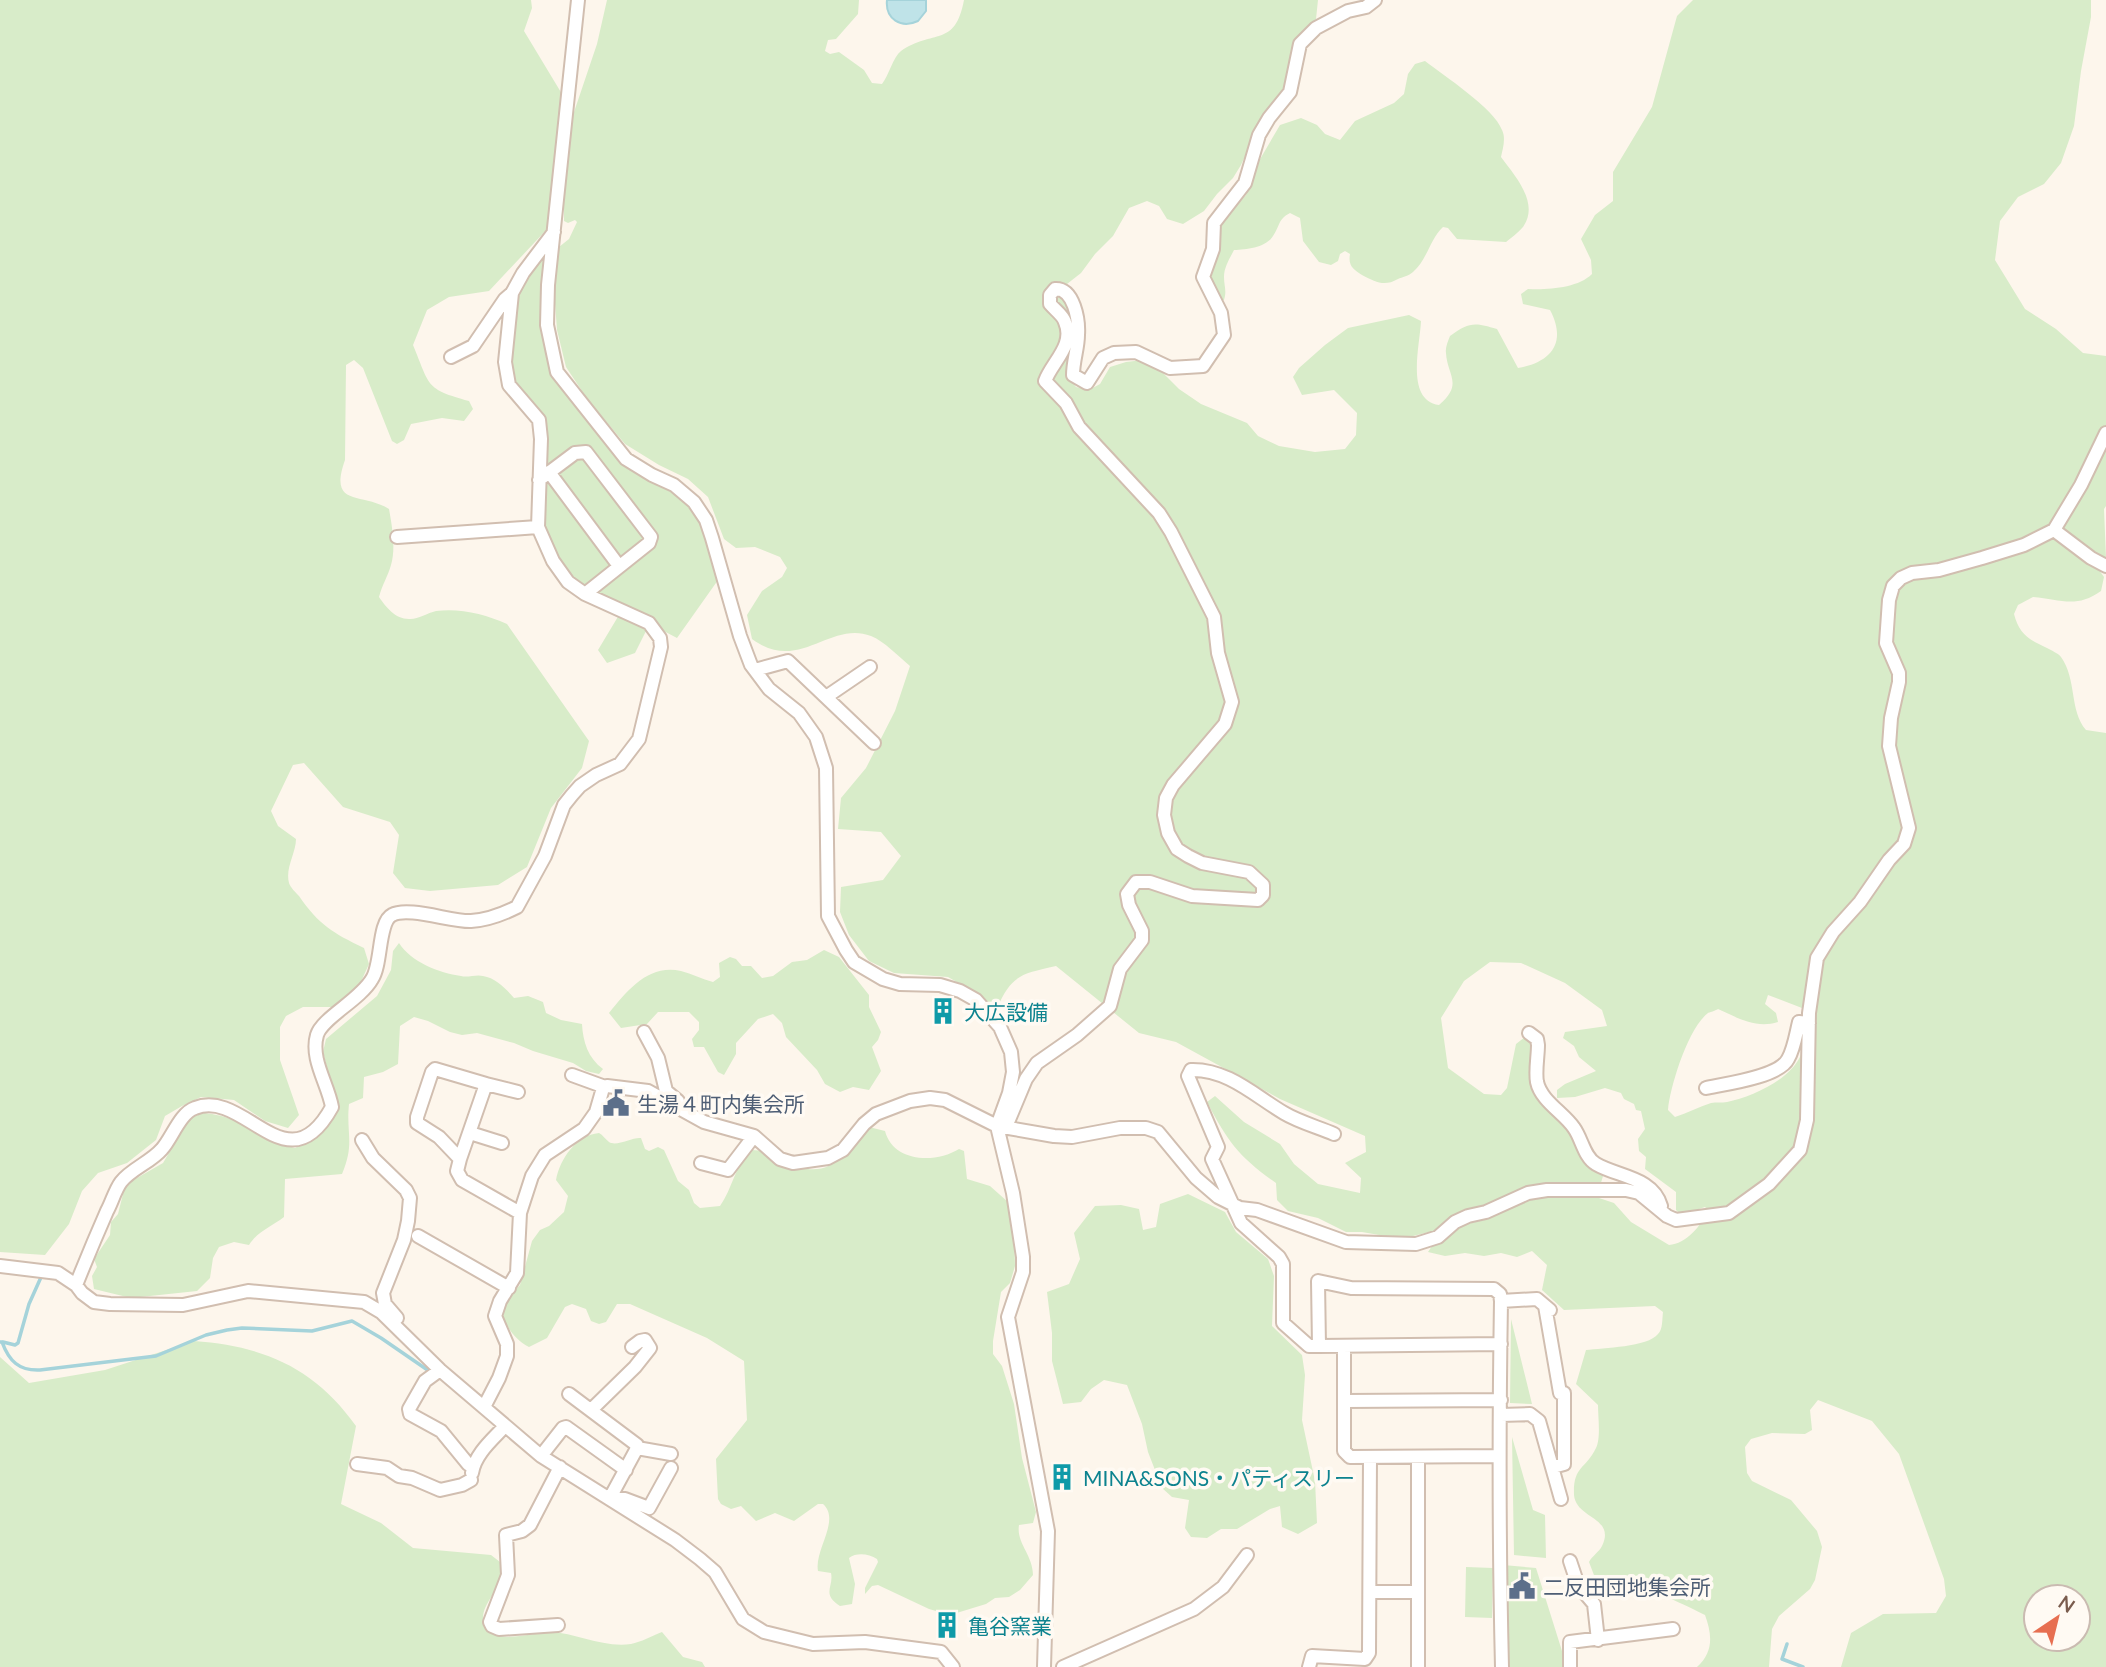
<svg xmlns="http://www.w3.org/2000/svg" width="2106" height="1667" viewBox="0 0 2106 1667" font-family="Lato,'Noto Sans JP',sans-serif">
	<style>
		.green { fill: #d8ecc9; fill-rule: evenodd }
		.water { fill: #bfe3e8; stroke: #a5d3da; stroke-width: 2 }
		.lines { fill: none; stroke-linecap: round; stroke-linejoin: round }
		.stream { stroke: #a5d3da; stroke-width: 3.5 }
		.street-casing { stroke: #d1beb0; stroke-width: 16 }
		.street { stroke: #fff; stroke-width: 12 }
		.labels { text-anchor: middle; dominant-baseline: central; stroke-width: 7; stroke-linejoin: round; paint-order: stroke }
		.culture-label { font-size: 21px; fill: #0d838f; stroke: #fffaf3; text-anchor: start }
		.service-label { font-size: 21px; fill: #4e5e75; stroke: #fffaf3; text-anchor: start }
	</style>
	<rect width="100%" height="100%" fill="#fdf6ec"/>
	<path class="green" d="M0 0H531L532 8 524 31 562 94 550 226 489 291 449 297 427 310 413 345C430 386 425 389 469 401L473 409 464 421 442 418 411 424 404 440 397 444 392 441 363 368 354 360 346 365 345 460C328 508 362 492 389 509 392 526 396 548 391 565 388 576 382 585 379 597 386 607 395 619 409 619 417 620 427 613 436 611 460 608 485 614 507 624L589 741 582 768 551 808 527 867 498 885 430 891 405 888 393 873 399 835 390 822 343 807 304 763 293 765 271 811 278 826 296 839C296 853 285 868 289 883 290 887 296 893 299 896 319 925 333 933 364 948L369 964 359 986 334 1007H303L286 1016 280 1027V1060L299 1115 288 1128 265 1121 234 1100 201 1097 182 1106 165 1116 156 1140 127 1163 98 1173 82 1191 69 1224 45 1255 0 1252Z
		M607 0H859L858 14 836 39 828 40 825 51 830 54 839 52 864 70 872 83 882 84C889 75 893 57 901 51 933 29 955 48 964 0H1318L1316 19 1301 35 1290 57V74L1283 89 1258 128 1241 165 1233 178 1217 194 1204 211 1183 224 1167 219 1159 206 1147 201 1129 208 1113 236 1095 254 1081 273 1067 284 1064 297 1070 317 1072 340 1068 377 1076 387 1089 390 1100 384 1110 367 1126 362 1143 360 1161 371 1179 389 1201 404 1247 423 1258 436 1279 446 1315 452 1345 449 1356 435 1357 413 1334 390 1302 395 1293 377 1299 368 1325 345 1348 328 1409 315 1421 321C1420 346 1405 400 1439 405 1464 384 1447 375 1446 353 1445 348 1448 341 1450 336 1469 322 1474 322 1497 329L1518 368C1552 362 1567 342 1550 310L1523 304 1521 294 1528 289C1548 290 1578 288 1592 274L1591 260 1581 239 1595 215 1613 201V172L1652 107 1677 16 1693 0H2091V17L2081 71 2074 126 2061 163 2044 184 2018 197 2000 221 1995 260 2025 309 2056 329 2083 353 2106 356V506L2104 509 2106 558 2099 570 2104 577 2101 591C2076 609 2060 599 2033 597L2018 605 2014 614C2019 634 2029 640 2047 648 2052 651 2058 653 2061 657 2077 679 2069 710 2086 730L2106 733V1667H1841L1851 1633 1883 1614 1936 1613 1946 1596 1944 1579 1899 1454 1872 1421 1818 1400 1810 1410 1812 1430 1805 1434 1772 1433 1751 1439 1745 1447 1747 1473 1752 1481 1791 1500 1817 1531 1822 1547 1815 1580 1810 1589 1779 1616 1772 1629 1769 1667H1697C1714 1652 1712 1634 1705 1615 1686 1606 1646 1585 1625 1587 1618 1588 1611 1592 1604 1593L1597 1583 1589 1562C1592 1556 1599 1552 1602 1546 1616 1517 1576 1519 1574 1495 1573 1466 1585 1470 1596 1448 1601 1438 1598 1417 1598 1405L1576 1384 1586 1350C1603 1348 1648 1347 1658 1334 1663 1329 1662 1319 1663 1312L1655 1306 1564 1310 1542 1290 1547 1265 1532 1251 1517 1257 1501 1253 1484 1256 1465 1253 1445 1256 1428 1252 1434 1243 1443 1242 1462 1225 1488 1219 1525 1200 1550 1196 1599 1198 1614 1203 1631 1222 1669 1245C1686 1244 1702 1225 1708 1210L1705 1207 1681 1215 1676 1210V1192L1645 1169 1646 1157 1639 1151 1638 1139 1645 1129 1641 1111 1636 1110 1634 1104 1624 1099 1621 1093 1605 1088 1575 1097 1557 1098V1090L1565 1084 1596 1071 1579 1057 1574 1046 1563 1038 1565 1032 1607 1026 1602 1010 1565 983 1521 963 1490 962 1464 981 1441 1018 1448 1068 1484 1094 1501 1095 1507 1088 1516 1044 1525 1037 1530 1039 1534 1047 1532 1077 1534 1094 1568 1127 1582 1158 1603 1176 1600 1186 1545 1185 1519 1190 1486 1205 1463 1210 1433 1231 1413 1236H1385L1362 1232H1346L1318 1218 1288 1211 1277 1200 1276 1183C1239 1157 1228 1142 1207 1102L1215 1096 1244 1122 1280 1144 1294 1164 1318 1184 1360 1193 1361 1178 1345 1163 1366 1152 1365 1136 1280 1099 1176 1042 1139 1033 1056 966C1022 974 1012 974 997 1008L976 993 948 977 894 973 869 961 849 935 840 912 841 887 883 880 901 856 881 832 838 829 841 798 866 768 895 711 910 666C898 656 884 641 871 636 830 620 799 674 752 639L747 615 762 591 782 577 787 568 780 557 755 547 736 548 724 539 708 497 688 479 659 465 625 444 588 400 566 367 557 330 554 290 559 247 569 239 577 222 575 220 568 223 564 221V196L573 115 597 44ZM1768 995 1802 1008C1804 1024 1807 1042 1800 1057 1788 1081 1751 1097 1727 1102 1722 1103 1716 1102 1711 1103 1699 1107 1687 1113 1675 1117L1668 1110C1670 1087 1688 1028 1708 1013 1708 1013 1717 1010 1718 1009 1738 1018 1756 1029 1778 1022L1776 1013 1765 1004ZM2036 1597H2078V1639H2036Z
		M1425 61C1444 76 1494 108 1502 130 1506 138 1503 148 1501 157 1515 176 1540 203 1523 227 1518 233 1511 238 1506 242L1457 239 1448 228 1443 227C1430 239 1427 260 1413 272 1409 276 1402 277 1398 279 1384 287 1376 282 1362 275 1353 269 1348 266 1350 254L1345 251 1340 254 1338 261 1331 265 1319 262 1303 241 1300 218 1290 213C1278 219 1280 226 1273 236 1265 248 1247 249 1234 250 1230 258 1224 267 1224 277 1224 286 1227 291 1224 300L1218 301 1207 276 1219 226 1246 195 1256 166 1280 125 1301 118 1317 125 1325 134 1340 140 1355 121 1394 103 1404 94 1408 74 1415 64Z
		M550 237 551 353 604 433 652 475 684 493 706 520 723 573 677 638 576 585 550 551 540 520 542 419 511 387 508 358 517 289Z
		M619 615 647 629 635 653 607 663 598 650Z
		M399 943C411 962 439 973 461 976 468 978 476 974 483 976 496 978 506 989 514 998L528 996 543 1002 546 1013 561 1020 582 1024C583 1042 588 1058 603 1069L599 1074 586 1071 573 1063 533 1051 514 1043 477 1033 462 1035 450 1032 428 1021 414 1017 400 1026 398 1064 383 1072 364 1077 363 1098 349 1104C346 1134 355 1143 342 1174L285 1179 284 1217C271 1227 258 1231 249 1245L234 1242 219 1247 213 1258 210 1278 197 1291 131 1298 94 1289 92 1276 97 1267 94 1259 110 1235 111 1222 118 1214 124 1190 130 1182 163 1163 189 1119 199 1112C211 1114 222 1115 233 1120 254 1129 272 1143 295 1148L321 1134 333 1116 337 1105 323 1052 326 1039 377 996 391 970 393 951Z
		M824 950 839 957 869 995V1007L881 1032 878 1040 872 1047 881 1071 869 1090 853 1087 840 1092 825 1084 817 1070 786 1037 782 1023 773 1014 758 1019 736 1043V1054L724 1075 718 1072 704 1047H694L692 1039 699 1030V1022L689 1012H658L647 1024 621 1028 609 1013C628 990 648 964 681 971 692 974 702 979 713 982L720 977 719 963 730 957 736 959 742 966H751L762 978 773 976 792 962 807 960Z
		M869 1127 885 1131C893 1162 935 1164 959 1149L964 1151 967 1179 990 1186 1008 1202 1014 1226 1015 1266 1010 1283 1001 1292 993 1341V1354L1002 1366 1014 1404 1022 1458 1036 1512 1033 1523 1019 1525C1016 1543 1033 1555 1033 1575L1020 1590 1009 1597 995 1598 986 1604 950 1615 929 1609 878 1585 872 1586 865 1594V1588L878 1562 877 1559C869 1554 857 1552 849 1558L855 1584 852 1604 840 1606C821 1594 834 1587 831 1573L818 1571C814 1550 841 1520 823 1504H818L794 1521 775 1513 756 1521 741 1506 731 1509 721 1504 718 1499 716 1459 747 1420 744 1361 707 1338 630 1304H617L606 1322 599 1324 591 1321 586 1309 572 1304 565 1307 547 1338 529 1347C515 1340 506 1326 500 1312L505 1300 520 1285 532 1241 540 1230 549 1226 564 1212 568 1196 556 1180C560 1159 576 1135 599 1133 603 1135 605 1139 609 1142 617 1147 632 1137 641 1138L645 1149 649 1151 658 1147 664 1150 678 1181 689 1190 694 1203 700 1208 720 1206C733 1188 735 1164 752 1150 764 1150 773 1156 783 1161 829 1183 840 1158 869 1127Z
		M1188 1194 1225 1212 1236 1232 1268 1259 1274 1276 1272 1326 1302 1355 1305 1375 1302 1420 1315 1481 1317 1523 1298 1534 1282 1527 1280 1506 1270 1509 1237 1529H1221L1207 1538 1191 1537 1185 1528 1189 1500 1172 1497 1162 1488 1148 1452 1142 1424 1127 1385 1104 1380 1091 1389 1081 1402 1063 1404 1052 1361V1333L1047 1292 1069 1284 1080 1259 1074 1233 1095 1206 1121 1205 1139 1209 1143 1230 1156 1227 1160 1204Z
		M1511 1319 1532 1404 1510 1403Z
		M194 1341C264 1346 315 1368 356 1426L341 1504 381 1523 413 1548 491 1555 500 1562C500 1567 502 1574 501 1578 498 1593 474 1611 487 1628 500 1645 532 1632 550 1632 577 1633 603 1648 631 1644 641 1642 652 1636 662 1632L683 1657 702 1662 705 1667H0V1357L29 1383 105 1370Z
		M1512 1437 1533 1510 1545 1515 1546 1558 1514 1555Z
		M1503 1565 1536 1568 1567 1667H1505Z
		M1466 1567 1493 1568 1492 1618 1465 1617Z"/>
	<path class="water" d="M887 0H926V11L918 21C901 29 885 19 887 0Z"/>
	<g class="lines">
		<path class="stream" d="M0 1342H2C9 1361 19 1371 40 1370L156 1356 206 1335 227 1330 242 1328 312 1331 352 1321 381 1338 429 1371
			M3 1342 15 1345 18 1343 29 1304 42 1275
			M1787 1644 1782 1659 1803 1667"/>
		<defs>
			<path id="street" d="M578 0 548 285 547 325 557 372 626 459 652 475 674 485 694 502 706 520 712 538 740 636 751 665 769 689 799 713 816 737 826 768 828 916 846 950 854 962 883 979 900 984 940 985 960 991 976 1000 1000 1027 1011 1052 1013 1072 1009 1093 997 1126 1013 1193 1023 1257V1272L1008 1317 1048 1531 1044 1667
				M451 357 473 346 505 299 512 293
				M549 472 619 566
				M539 480 575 453 586 452 651 537 649 543 585 594
				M2054 530 2091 558 2106 566
				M397 537 538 527
				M755 670 788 661 874 743
				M826 697 870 667
				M644 1032 658 1058 666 1091 678 1101
				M1529 1033 1537 1039 1538 1045C1538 1056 1535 1071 1537 1082 1541 1101 1564 1113 1574 1128 1582 1139 1584 1157 1596 1164 1618 1177 1653 1177 1661 1206
				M435 1069 486 1084 460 1159 439 1137 417 1123V1117L432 1072Z
				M572 1075 605 1087
				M486 1084 518 1092
				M1706 1088C1725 1084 1779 1077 1788 1059 1794 1049 1796 1034 1799 1022L1809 1023
				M997 1126 1008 1122 1026 1079 1037 1063 1077 1035 1110 1006 1120 969 1142 940V931L1129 905 1127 894 1136 882H1150L1192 896 1258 900 1263 895V885L1249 872 1202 863 1188 856 1177 849 1168 833 1164 815 1166 798 1173 785 1225 724 1232 702 1218 653 1214 617 1171 532 1159 513 1079 427 1066 403 1045 381C1052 362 1075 345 1065 322 1063 315 1055 310 1050 304V295L1055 289C1074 288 1079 320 1078 335 1078 348 1073 361 1073 375L1087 383 1103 358 1114 353 1136 352 1170 368 1203 366 1224 335 1221 313 1203 277 1213 249 1214 223 1245 183 1259 135 1269 118 1290 92 1300 44 1316 28 1348 11 1366 7 1375 0
				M470 1133 502 1143
				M362 1140 373 1158 406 1190 410 1198 408 1221 404 1240 383 1293 385 1304 397 1318
				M460 1159 457 1171 462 1180 520 1213
				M701 1163 728 1170 754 1136
				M418 1236 509 1288
				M0 1266 58 1273 76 1285 82 1293 94 1302 110 1304 183 1305 248 1291 364 1302 381 1312 440 1370 541 1456 675 1540 700 1559 715 1572 743 1619 764 1632 813 1644 865 1642 941 1652 953 1667
				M76 1285C86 1260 96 1236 107 1211 112 1202 115 1190 121 1182 131 1169 151 1162 162 1149 172 1138 180 1113 195 1108 245 1088 287 1189 332 1107 328 1084 310 1059 317 1035 322 1018 360 1000 372 979 382 964 378 922 392 915 408 906 452 922 471 921 487 920 503 914 517 907L545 856 564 805 572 795 580 786 596 775 620 764 639 739 661 647 660 638 649 623 585 594 568 582 553 561 538 527 541 439 539 420 509 385 505 362 512 293 523 273 554 232
				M1501 1301 1537 1299 1550 1310
				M1545 1306 1560 1393H1564V1464L1553 1467
				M1501 1344 1319 1346 1318 1281 1351 1288 1494 1289 1500 1294 1501 1301C1499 1423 1499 1545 1502 1667
				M1319 1346H1309L1283 1323V1264L1279 1257 1241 1223 1212 1159 1218 1147 1188 1076 1191 1070C1228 1069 1255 1096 1284 1113 1299 1122 1318 1127 1334 1134
				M1344 1346V1451L1350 1457 1499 1456
				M440 1370 425 1381 409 1409 410 1414 441 1431 468 1464 473 1467
				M569 1394 637 1445 636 1450 610 1498 625 1499 649 1508 671 1468
				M1345 1401 1501 1400
				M484 1407 499 1378 507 1356V1344L495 1316 500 1301 517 1273 520 1213 532 1176 545 1155 584 1129 596 1112 603 1088 607 1086 648 1091 704 1122 754 1136 780 1159 793 1163 828 1158 843 1150 864 1124 876 1114 910 1101 930 1098 945 1100 997 1126 1054 1136 1072 1137 1120 1128H1146L1158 1132 1196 1178 1218 1197 1240 1208 1257 1210 1346 1242 1416 1244 1438 1237 1455 1222 1468 1216 1486 1212 1528 1193 1547 1190H1626L1639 1193 1667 1216 1676 1220 1729 1213 1769 1184 1800 1150 1807 1120 1809 1013 1817 958 1833 932 1860 902 1889 860 1904 844 1909 828 1889 746 1891 718 1899 682V673L1886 643 1889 600 1893 586 1901 578 1912 573 1939 570 1982 558 2024 545 2054 530 2081 485 2106 433
				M591 1410 635 1367 650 1348 645 1340 640 1341 632 1347
				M1501 1415 1530 1414 1539 1421 1561 1499
				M637 1448 671 1454
				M541 1456 563 1428 566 1427 626 1470
				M1418 1458V1667
				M357 1464 387 1468 399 1476 412 1478 440 1490 462 1485 471 1480
				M472 1473C475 1454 492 1440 505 1426
				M1570 1561 1578 1585 1594 1604 1598 1640
				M1370 1592H1418
				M558 1625 499 1629 492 1626 490 1622 508 1575 506 1535 522 1531 530 1525 560 1467
				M1063 1667 1194 1609 1223 1587 1247 1555
				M1309 1667 1312 1656 1365 1659 1369 1653 1370 1458
				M1570 1667V1642L1673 1629"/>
		</defs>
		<use href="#street" class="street-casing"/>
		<use href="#street" class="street"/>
	</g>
	<defs>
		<symbol id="building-bare" viewBox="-9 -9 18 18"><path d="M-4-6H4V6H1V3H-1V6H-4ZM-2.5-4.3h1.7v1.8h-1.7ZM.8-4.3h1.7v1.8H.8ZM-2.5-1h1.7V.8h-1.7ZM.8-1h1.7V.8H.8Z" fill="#0f9aa8" stroke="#fffaf3" stroke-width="2.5" paint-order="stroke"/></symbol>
		<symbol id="civic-bare" viewBox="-9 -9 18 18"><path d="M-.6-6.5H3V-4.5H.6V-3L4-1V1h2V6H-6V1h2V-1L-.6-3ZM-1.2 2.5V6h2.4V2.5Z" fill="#5c6f8a" stroke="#fffaf3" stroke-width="2.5" paint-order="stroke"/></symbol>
	</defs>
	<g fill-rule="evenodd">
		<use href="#building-bare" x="924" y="992" width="38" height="38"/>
		<use href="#civic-bare" x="597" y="1084" width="38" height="38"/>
		<use href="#building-bare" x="1043" y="1458" width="38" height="38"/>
		<use href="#civic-bare" x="1503" y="1567" width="38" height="38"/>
		<use href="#building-bare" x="928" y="1606" width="38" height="38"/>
	</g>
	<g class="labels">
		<g class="culture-label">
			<text x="964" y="1011">大広設備</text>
			<text x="1083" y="1477">MINA&amp;SONS・パティスリー</text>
			<text x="968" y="1625">亀谷窯業</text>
		</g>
		<g class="service-label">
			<text x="637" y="1103">生湯４町内集会所</text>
			<text x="1543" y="1586">二反田団地集会所</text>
		</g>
	</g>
	<g transform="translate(2057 1618) rotate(35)"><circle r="33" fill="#fffaf3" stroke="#cabbb1" stroke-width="2"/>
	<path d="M0-5L12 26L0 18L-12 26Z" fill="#e76f51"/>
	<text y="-10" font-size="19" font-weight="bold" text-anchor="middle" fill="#7a5c4d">N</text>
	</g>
</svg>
